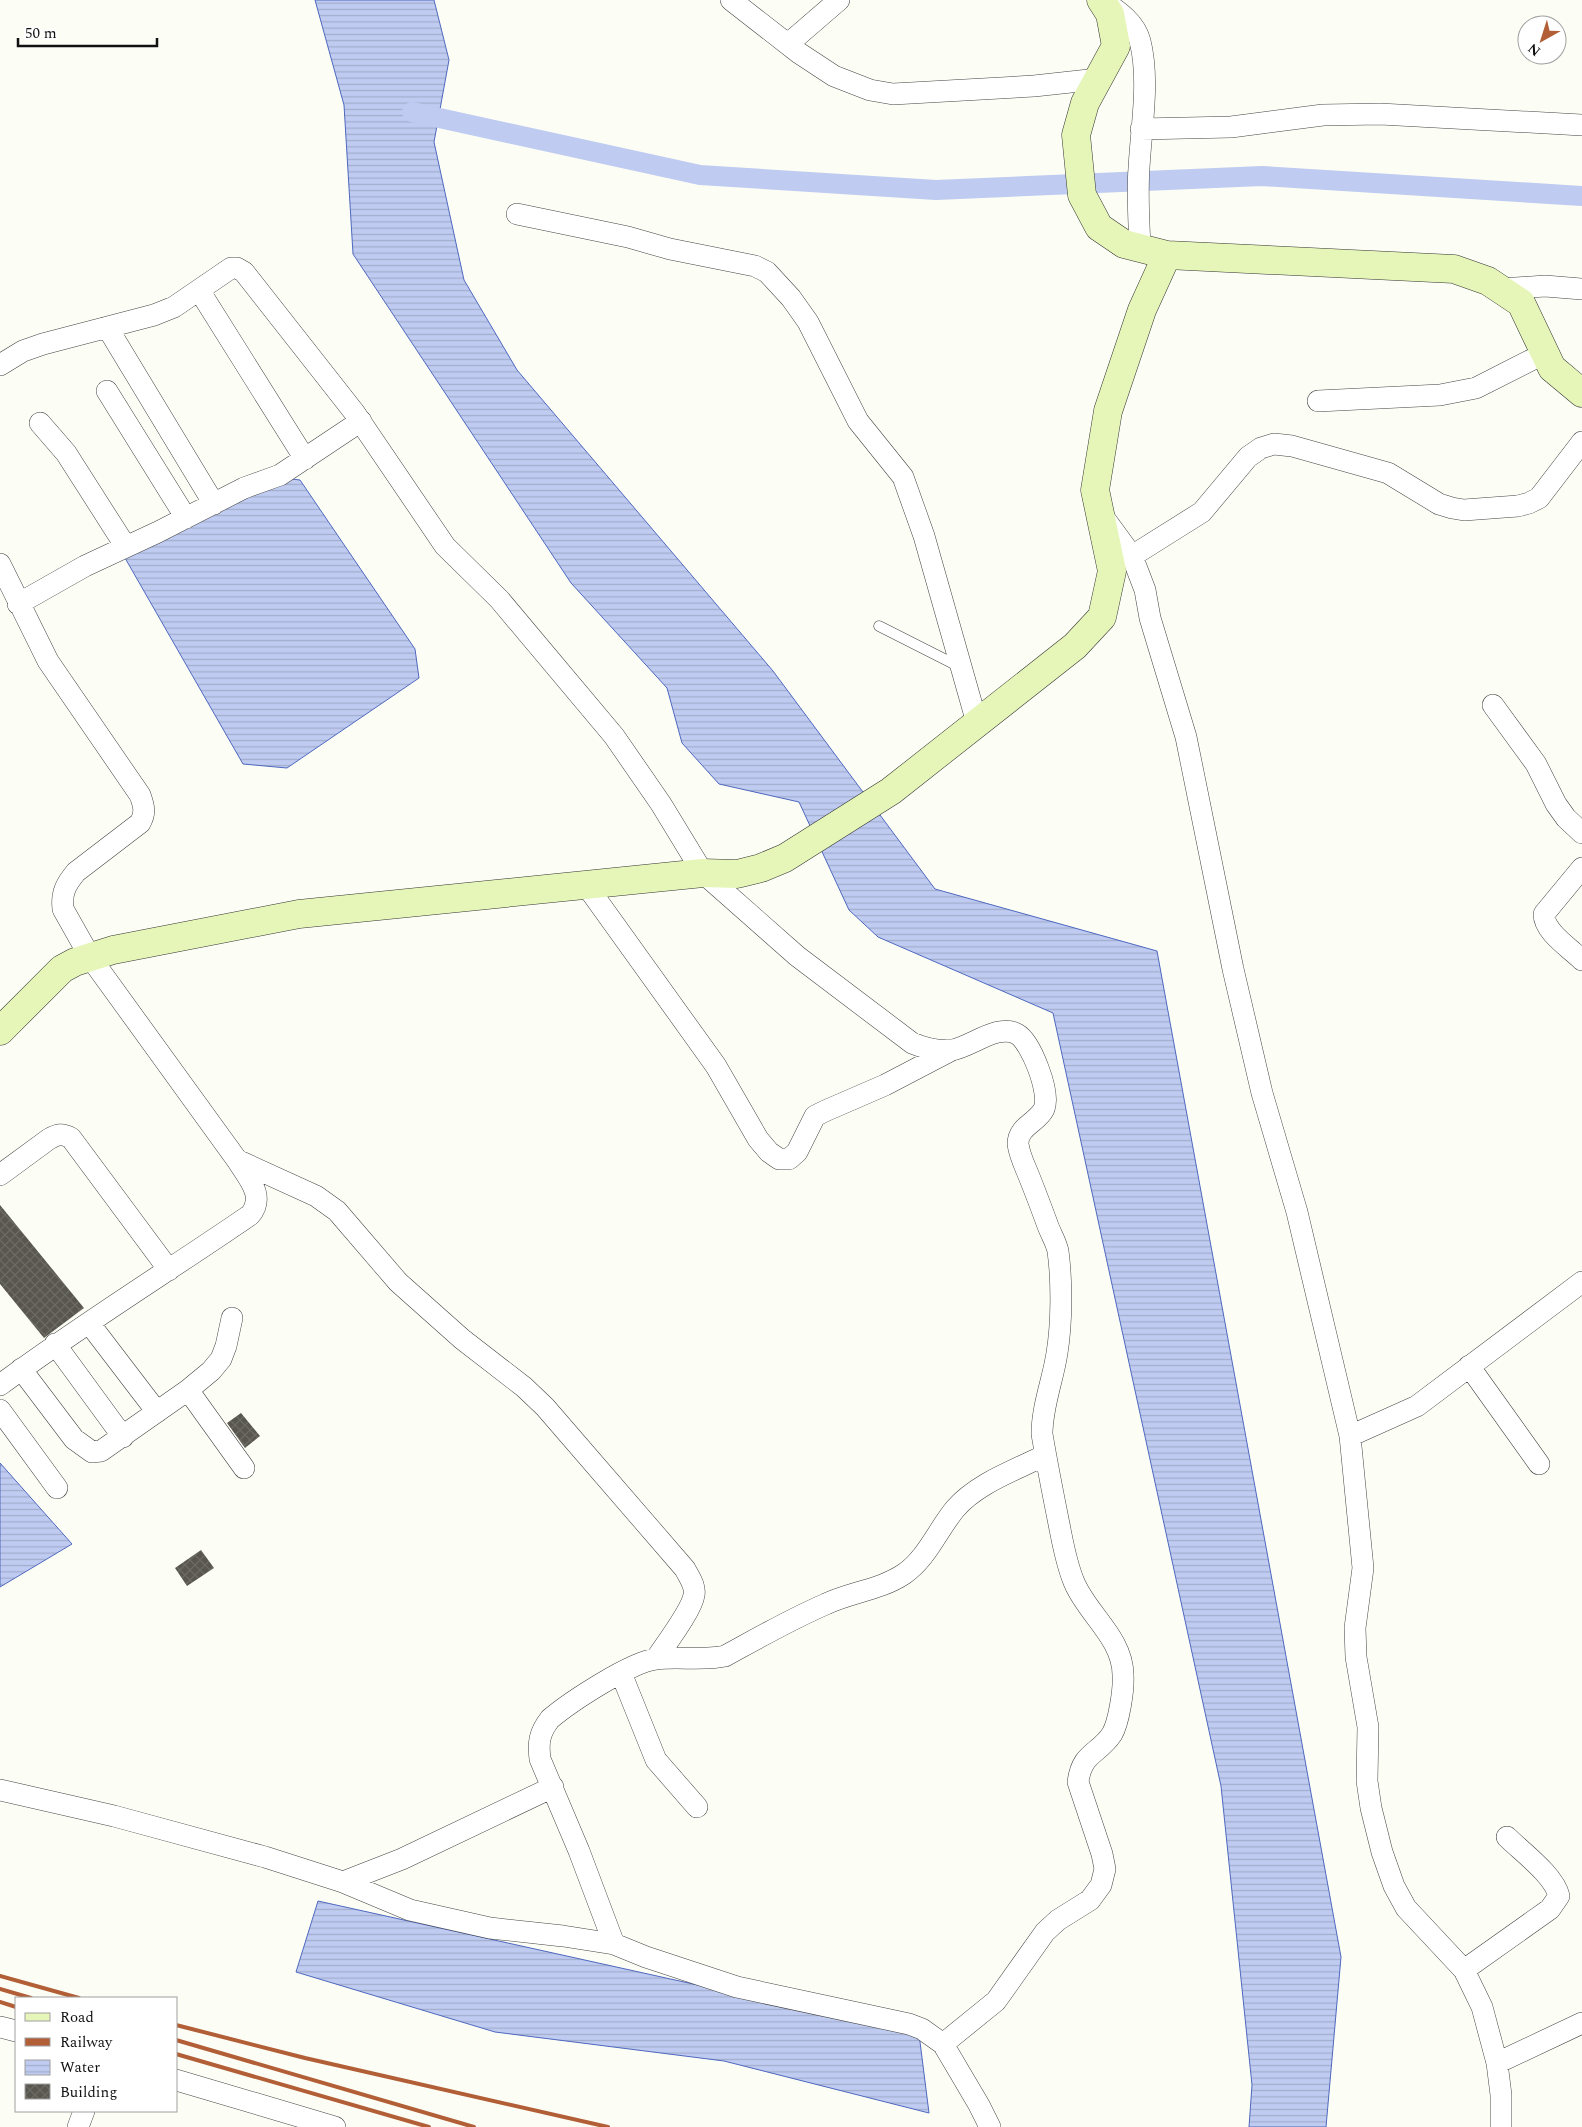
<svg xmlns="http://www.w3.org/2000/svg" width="1582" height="2127" viewBox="0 0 1582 2127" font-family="Spectral,serif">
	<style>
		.water { fill: url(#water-rules); stroke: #4e68bf }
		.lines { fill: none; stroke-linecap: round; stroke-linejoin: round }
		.canal { stroke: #bfcbf0; stroke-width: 20 }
		.building { fill: url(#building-cross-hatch) }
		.lane-casing { stroke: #444; stroke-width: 11 }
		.street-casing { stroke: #444; stroke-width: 22 }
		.secondary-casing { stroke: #333; stroke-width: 29 }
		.lane { stroke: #fff; stroke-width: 10 }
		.street { stroke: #fff; stroke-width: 21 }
		.secondary { stroke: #e6f6b8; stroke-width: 28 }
		.rail { stroke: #b25f37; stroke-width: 4 }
	</style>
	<defs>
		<pattern id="water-rules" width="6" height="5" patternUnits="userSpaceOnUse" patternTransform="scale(1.25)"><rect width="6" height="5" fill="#bfcbf0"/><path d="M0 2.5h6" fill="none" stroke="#a3adcd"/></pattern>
		<pattern id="building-cross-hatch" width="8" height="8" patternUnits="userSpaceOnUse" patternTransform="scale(1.25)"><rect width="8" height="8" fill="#58564e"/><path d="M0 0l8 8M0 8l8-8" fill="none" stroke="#6b6a63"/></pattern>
	</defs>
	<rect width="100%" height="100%" fill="#fcfef5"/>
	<path class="water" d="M315 0H434L449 60 434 142 464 280 517 370 773 671 935 889 1157 951 1341 1957 1326 2127H1249L1252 2085 1221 1786 1053 1013 878 937 849 910 799 802 719 784 682 743 667 688 571 583 353 254 344 105Z
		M253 474 300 480 415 649 419 678 287 768 243 764 121 551Z
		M0 1463 72 1544 0 1587Z
		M318 1901 919 2034 929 2113 724 2061 495 2032 296 1972Z"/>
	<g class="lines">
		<path class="canal" d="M412 112 700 175 936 190 1262 176 1582 196"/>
	</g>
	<path class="building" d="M0 1205 84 1308 44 1338 0 1284Z
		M241 1413 260 1436 245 1448 227 1423Z
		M201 1550 214 1568 187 1586 175 1568Z"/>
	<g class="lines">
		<defs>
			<path id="lane" d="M879 626 960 667"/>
			<path id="street" d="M731 0 799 53 834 76 870 90 893 94 1034 86 1098 79
				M1102 0C1118 11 1135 22 1140 41 1150 80 1141 129 1139 168 1137 195 1139 221 1140 248
				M788 44 839 0
				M1141 129 1231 127 1323 115 1380 114 1582 125
				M517 214 628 237 670 249 755 266 767 272 791 298 808 322 858 421 903 477 924 536 977 723
				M1501 289 1545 286 1582 289
				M199 290 305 459
				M107 327 214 504
				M0 365 23 351 43 344 154 315 174 307 231 268H237L244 272 354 412 445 546 499 599 614 736 661 804 703 873 797 956 912 1043C924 1048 939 1052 952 1050 971 1047 998 1023 1017 1034 1031 1042 1051 1093 1044 1109 1037 1123 1018 1126 1018 1144 1019 1152 1023 1162 1026 1169 1034 1188 1041 1207 1048 1226 1051 1234 1056 1242 1058 1251 1062 1281 1062 1322 1057 1353 1053 1380 1042 1406 1042 1434 1047 1464 1053 1494 1059 1524 1063 1544 1066 1563 1074 1582 1087 1614 1123 1638 1123 1675 1124 1689 1119 1722 1112 1734 1098 1755 1082 1752 1078 1782L1102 1854 1105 1869 1101 1885 1090 1900 1058 1920 1045 1932 996 2001 943 2044
				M107 391 186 518
				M1318 401 1440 395 1476 388 1545 353
				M40 423 66 453 126 547
				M1102 515 1132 556 1145 590 1150 618 1186 737 1233 969 1262 1093 1297 1212 1350 1436 1363 1568 1355 1628 1356 1657 1368 1727 1367 1781 1371 1808 1382 1852 1394 1886 1406 1908 1464 1970 1482 2007 1497 2063 1501 2095V2127
				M1132 556 1202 512 1248 457 1261 448 1274 444 1292 446 1388 473 1439 504 1452 508 1464 510 1518 506 1529 503 1539 498 1582 442
				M0 564 48 661 140 795C144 806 146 813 140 823L76 872C66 884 61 893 63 909L90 957 237 1160C248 1178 266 1196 250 1215 167 1272 81 1325 0 1385
				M18 604 85 566 158 532 244 488 280 475 361 421
				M1493 705 1536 764 1556 804 1566 818 1582 833
				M1582 868 1544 914C1544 932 1570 948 1582 960
				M586 885 716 1066 758 1139 769 1152 779 1159H789L797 1152 815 1116 825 1111 885 1085 952 1050
				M237 1160 316 1196 337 1211 398 1282 462 1339 524 1387 545 1407 685 1569C689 1577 696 1586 694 1595 692 1610 665 1645 656 1659
				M0 1175 49 1139C58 1134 62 1133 71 1138L169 1270
				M89 1323 157 1412
				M55 1344 123 1437
				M1469 1366 1539 1464
				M21 1369 74 1439 92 1452 101 1451 188 1390 211 1371 221 1359 226 1346 232 1318
				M188 1390 244 1468
				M0 1410 57 1488
				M1350 1436 1417 1406 1582 1282
				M621 1673 656 1760 697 1807
				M0 1790 114 1816 265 1857 343 1882 410 1910 490 1928 563 1936 614 1944 646 1957 737 1987 909 2024 922 2029 943 2044 979 2105 990 2127
				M343 1882 402 1859 553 1787
				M614 1944 579 1851 540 1759C538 1743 539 1733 550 1719 570 1702 631 1662 656 1659 679 1656 702 1661 725 1656 758 1638 791 1619 826 1604 851 1592 880 1590 904 1574 927 1558 937 1531 955 1509 977 1483 1016 1470 1045 1455
				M1464 1970 1550 1909 1559 1896C1554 1875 1522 1852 1507 1837
				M0 2027 16 2031
				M1497 2063 1582 2023
				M176 2080 335 2127
				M78 2127 84 2111"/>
			<path id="secondary" d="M1101 0 1110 14 1116 46 1085 103 1076 135 1082 195 1099 227 1124 244 1167 255 1454 269 1488 281 1521 303 1552 368 1582 393
				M0 1031 62 969 75 962 113 950 299 914 703 873 737 874 761 868 785 858 891 791 1075 646 1102 617 1112 571 1095 490 1108 411 1142 310 1167 255"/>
		</defs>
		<use href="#lane" class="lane-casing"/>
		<use href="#street" class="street-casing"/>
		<use href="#secondary" class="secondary-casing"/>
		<use href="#lane" class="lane"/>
		<use href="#street" class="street"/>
		<use href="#secondary" class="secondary"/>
		<path class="rail" d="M0 1976 79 1998
			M0 1989 31 1998
			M0 2002 16 2007
			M176 2025 305 2058 608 2127
			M176 2040 474 2127
			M176 2054 429 2127"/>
	</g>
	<rect x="15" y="1997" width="162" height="115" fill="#ffffff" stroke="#a0a0a0"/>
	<rect x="25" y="2013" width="25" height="8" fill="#e6f6b8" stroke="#a0a0a0"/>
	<text x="60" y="2022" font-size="15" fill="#111111">Road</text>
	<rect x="25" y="2038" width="25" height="8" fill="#b25f37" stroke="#a0a0a0"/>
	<text x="60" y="2047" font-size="15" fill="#111111">Railway</text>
	<rect x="25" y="2060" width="25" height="15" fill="url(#water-rules)" stroke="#a0a0a0"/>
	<text x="60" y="2072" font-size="15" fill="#111111">Water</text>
	<rect x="25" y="2084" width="25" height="15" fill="url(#building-cross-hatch)" stroke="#a0a0a0"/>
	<text x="60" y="2097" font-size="15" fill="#111111">Building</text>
	<g transform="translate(1542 40) rotate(219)"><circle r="24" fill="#ffffff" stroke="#a0a0a0"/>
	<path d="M0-4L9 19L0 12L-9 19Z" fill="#b25f37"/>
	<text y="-8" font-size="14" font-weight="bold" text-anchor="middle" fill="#111111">N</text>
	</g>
	<path d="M18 38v8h139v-8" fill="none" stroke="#111111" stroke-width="2.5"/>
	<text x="25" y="38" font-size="15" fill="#111111" stroke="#ffffff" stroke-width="4" paint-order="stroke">50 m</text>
</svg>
